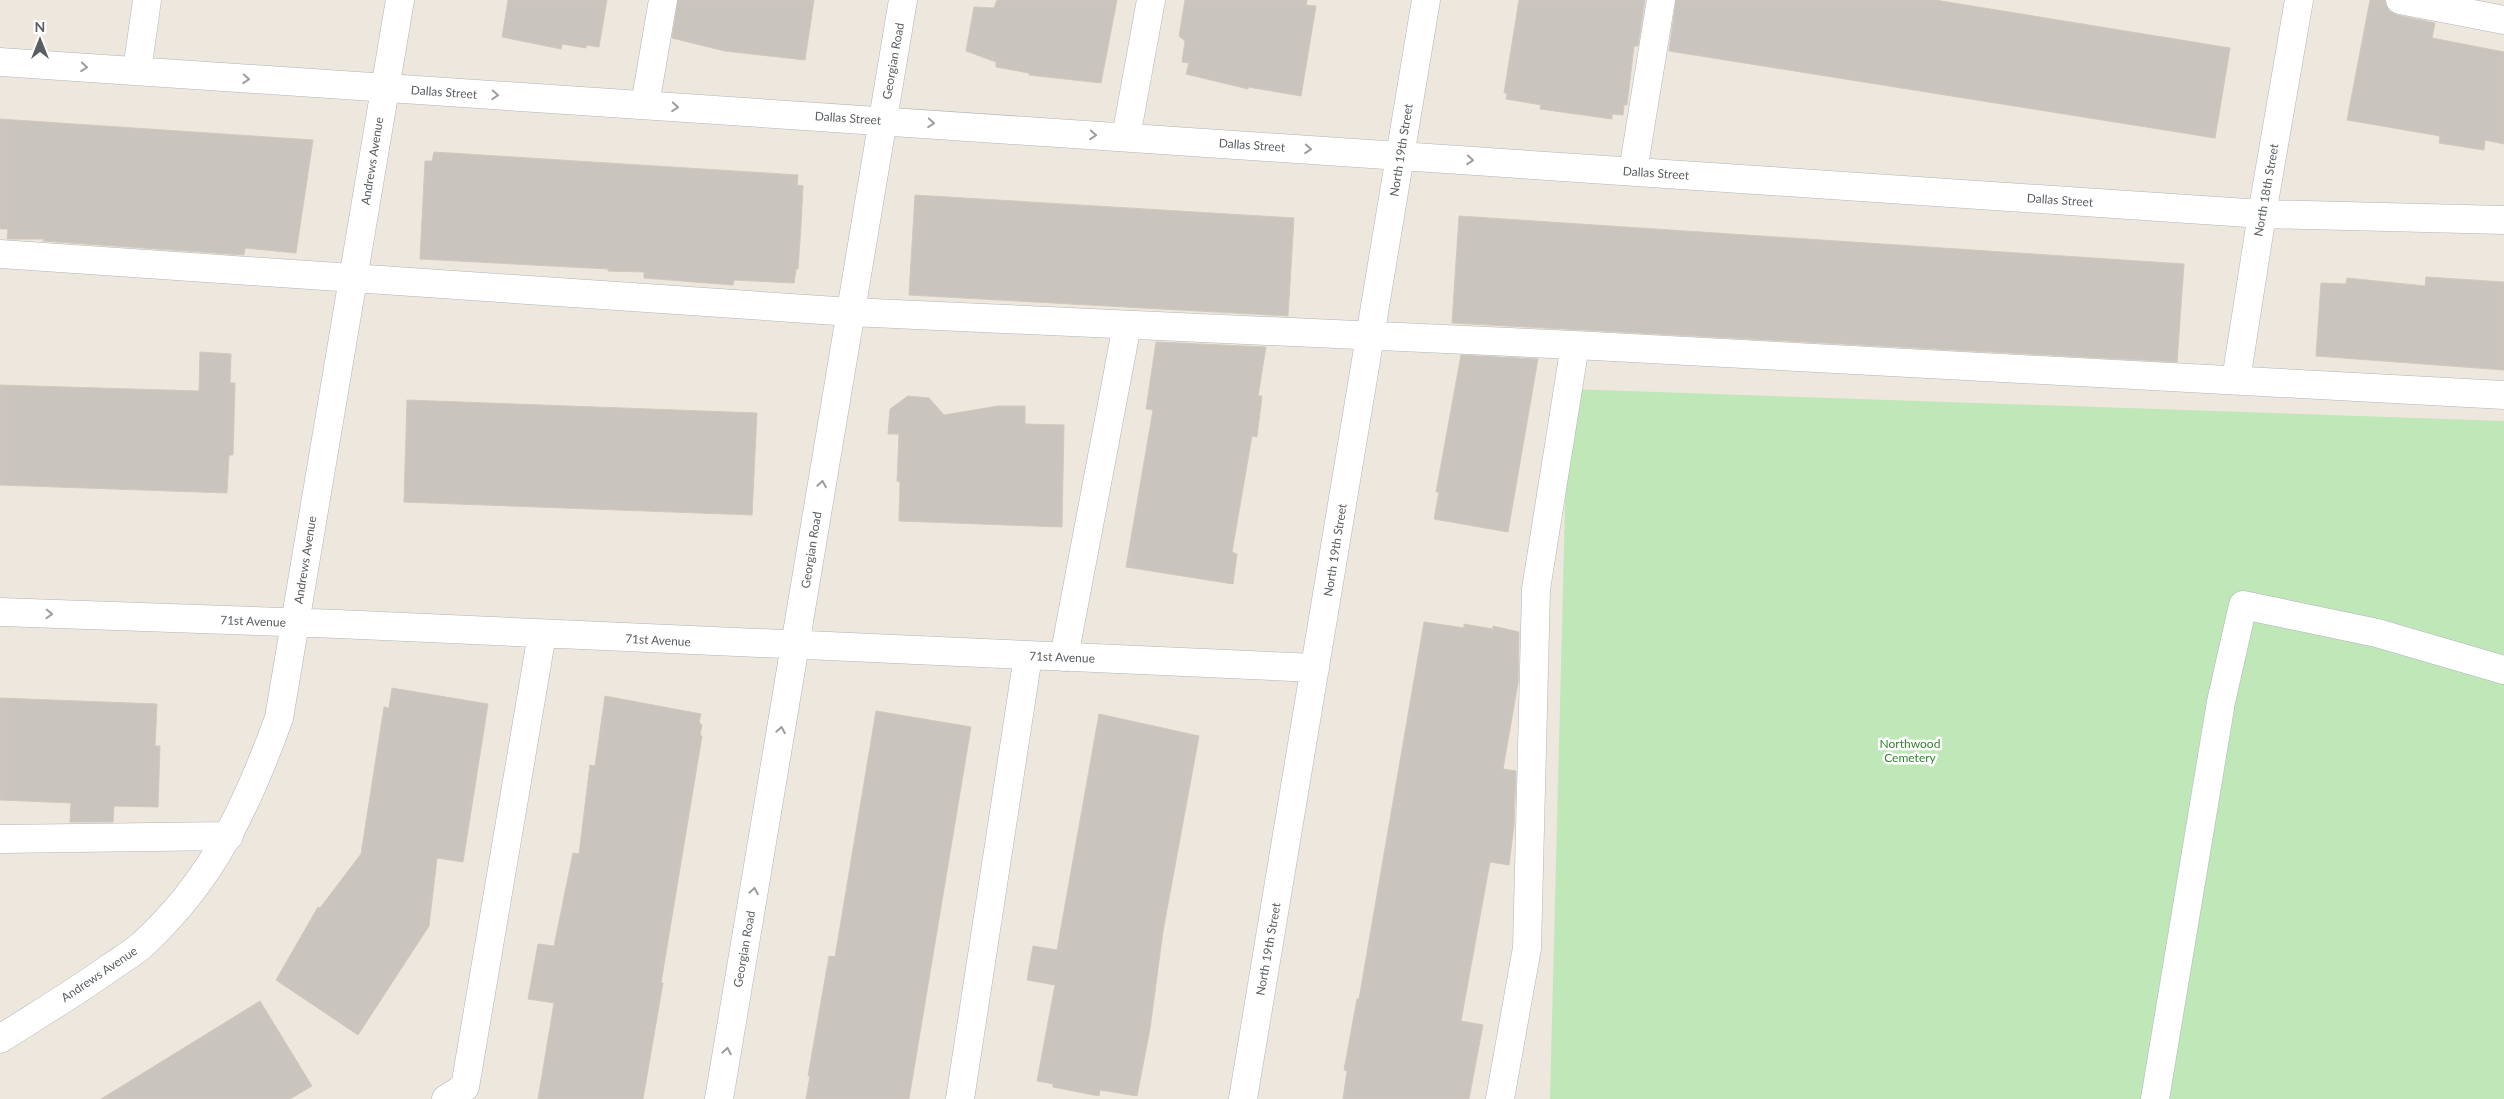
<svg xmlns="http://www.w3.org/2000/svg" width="2504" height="1099" viewBox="0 0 2504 1099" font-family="Lato,sans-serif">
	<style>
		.green { fill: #bfe7b8 }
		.building { fill: #cac4be; stroke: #d2c8bd }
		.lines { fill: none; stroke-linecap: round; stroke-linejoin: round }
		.minor-casing { stroke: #b0b4b8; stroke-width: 29 }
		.minor { stroke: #fff; stroke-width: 28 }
		.oneway { stroke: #9b9ea1 }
		.labels { text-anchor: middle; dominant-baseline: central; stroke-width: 5; stroke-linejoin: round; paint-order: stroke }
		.street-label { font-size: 12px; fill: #585e62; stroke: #fff }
		.park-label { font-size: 12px; fill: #35852d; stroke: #fff }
	</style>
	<rect width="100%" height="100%" fill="#ede7de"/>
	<path class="green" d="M1568 389 2504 421V1099H1550Z"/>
	<path class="building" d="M508 0H607L599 47 586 45V48L562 44 561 49 502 37Z
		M678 0H814L805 60 725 51 672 38Z
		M997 0H1117L1101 83 1029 75V73L996 67V62L966 51 974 7 994 8Z
		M1185 0H1307L1306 5 1316 6 1301 96 1248 87V89L1186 74 1189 63 1182 62 1185 41 1179 36Z
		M1519 0H1645L1638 46H1634L1627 105H1624L1623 115 1612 114V119L1540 109 1541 105 1506 99 1507 93H1504Z
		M1676 0H1935L2230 48 2215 138 1669 51Z
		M2370 0H2385L2389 11 2397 15 2435 23 2432 38 2504 52V144L2485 140 2484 150 2439 143 2440 136 2347 120Z
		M0 119 313 140 296 253 245 248 244 255 43 241 44 239H7L8 229H0Z
		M434 152 798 175 797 185 803 186 801 226 798 269H796L794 283 734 280 733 285 644 278V272L608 271V269L420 259 425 161H432Z
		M915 195 1294 218 1288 316 909 295Z
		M1459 216 2184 264 2177 362 1452 323Z
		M2426 277 2504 282V370L2316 356 2321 283 2346 284 2347 278 2425 286Z
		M1156 342 1266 347 1258 396H1262L1257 437 1252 436 1232 552 1237 554 1233 584 1126 567 1153 410 1146 409Z
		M200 352 231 354 230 383H235L233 455H229L227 493 0 485V385L199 391Z
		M1461 355 1538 359 1508 532 1434 519 1439 492H1436Z
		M908 396 929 398 944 415 998 406H1025V424L1064 425 1062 527 899 521 900 482 897 481 899 434H888L890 409Z
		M407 400 757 413 752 515 404 502Z
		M1424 622 1464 628V624L1493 629V626L1519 632 1518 683 1503 769 1516 771 1514 825 1509 865 1490 862 1461 1021 1483 1025 1469 1099H1343L1347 1071 1344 1070 1357 999H1359Z
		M392 688 488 704 463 862 437 858 429 926 358 1035 276 980 318 907 320 908 361 854 384 707 389 708Z
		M605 696 701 714 699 722 702 725 700 735 702 736 661 983H663L643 1099H538L554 1003 528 999 538 944 554 946 573 853 579 854 590 765 595 766Z
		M0 698 157 704 155 746H160L158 807 114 806 113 822H70L71 803 0 800Z
		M876 711 971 727 909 1099H806L810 1076H808L829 956 835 957Z
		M1099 714 1199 736 1163 931 1150 1029 1137 1096 1100 1090 1099 1096 1053 1087V1084L1037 1081 1055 985 1027 980 1033 946 1057 950Z
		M260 1001 312 1086 290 1099H101Z"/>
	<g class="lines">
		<defs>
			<path id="minor" d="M2400 0 2504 20
				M0 62 2262 214 2504 220
				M137 71 147 0
				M645 105 663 0
				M1126 137 1151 0
				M1633 171 1661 0
				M0 254 851 312 1575 345 2504 395
				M2236 380 2262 214 2299 0
				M0 612 338 624 1315 668
				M1064 657 1127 325
				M0 839 229 836
				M0 1039C36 1016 73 994 108 969 119 961 132 954 142 945 213 880 247 806 279 718L400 0
				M446 1099 465 1087 542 634
				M719 1099 903 0
				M960 1099 1028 656
				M1243 1099 1426 0
				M1500 1099 1527 948 1536 589 1575 345
				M2155 1099 2221 702 2243 605 2377 633 2504 670"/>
		</defs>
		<use href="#minor" class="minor-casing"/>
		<use href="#minor" class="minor"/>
	</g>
	<defs><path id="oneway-chevron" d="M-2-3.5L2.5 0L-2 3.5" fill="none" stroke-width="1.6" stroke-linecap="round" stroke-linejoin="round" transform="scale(1.25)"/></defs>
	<g class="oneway">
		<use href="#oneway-chevron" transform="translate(84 67) rotate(4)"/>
		<use href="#oneway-chevron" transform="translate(246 79) rotate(4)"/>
		<use href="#oneway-chevron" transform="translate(495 95) rotate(3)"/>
		<use href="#oneway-chevron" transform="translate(675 107) rotate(4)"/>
		<use href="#oneway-chevron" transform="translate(931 123) rotate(4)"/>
		<use href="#oneway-chevron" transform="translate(1093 135) rotate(4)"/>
		<use href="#oneway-chevron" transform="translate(1308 149) rotate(4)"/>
		<use href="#oneway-chevron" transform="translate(1470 160) rotate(4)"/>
		<use href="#oneway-chevron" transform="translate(822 484) rotate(-81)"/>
		<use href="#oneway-chevron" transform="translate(49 614) rotate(2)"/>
		<use href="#oneway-chevron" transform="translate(781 730) rotate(-80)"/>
		<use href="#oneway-chevron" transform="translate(754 891) rotate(-80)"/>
		<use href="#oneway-chevron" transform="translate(727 1051) rotate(-80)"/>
	</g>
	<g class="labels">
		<g class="street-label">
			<text transform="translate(893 61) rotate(-80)">Georgian Road</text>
			<text transform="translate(444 92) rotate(4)">Dallas Street</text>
			<text transform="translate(848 118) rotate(4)">Dallas Street</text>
			<text transform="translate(1252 145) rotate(4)">Dallas Street</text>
			<text transform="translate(1401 150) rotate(-81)">North 19th Street</text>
			<text transform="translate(372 161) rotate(-81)">Andrews Avenue</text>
			<text transform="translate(1656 173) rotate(4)">Dallas Street</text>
			<text transform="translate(2266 190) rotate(-80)">North 18th Street</text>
			<text transform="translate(2060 200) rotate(4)">Dallas Street</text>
			<text transform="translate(811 550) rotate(-81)">Georgian Road</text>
			<text transform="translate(1335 550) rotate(-81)">North 19th Street</text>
			<text transform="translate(305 560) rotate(-81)">Andrews Avenue</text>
			<text transform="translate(253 621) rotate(2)">71st Avenue</text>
			<text transform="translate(658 640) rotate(3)">71st Avenue</text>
			<text transform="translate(1062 657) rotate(2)">71st Avenue</text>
			<text transform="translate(744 949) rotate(-80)">Georgian Road</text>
			<text transform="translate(1268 949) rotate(-80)">North 19th Street</text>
			<text transform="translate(99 974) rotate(-34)">Andrews Avenue</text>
		</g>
		<g class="park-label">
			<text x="1910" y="743">Northwood<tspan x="1910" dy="14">Cemetery</tspan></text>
		</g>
	</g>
	<g transform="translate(40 40)" stroke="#ffffff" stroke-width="4" paint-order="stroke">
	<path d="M0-4L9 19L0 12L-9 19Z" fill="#585e62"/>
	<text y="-8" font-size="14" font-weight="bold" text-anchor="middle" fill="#585e62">N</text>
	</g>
</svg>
